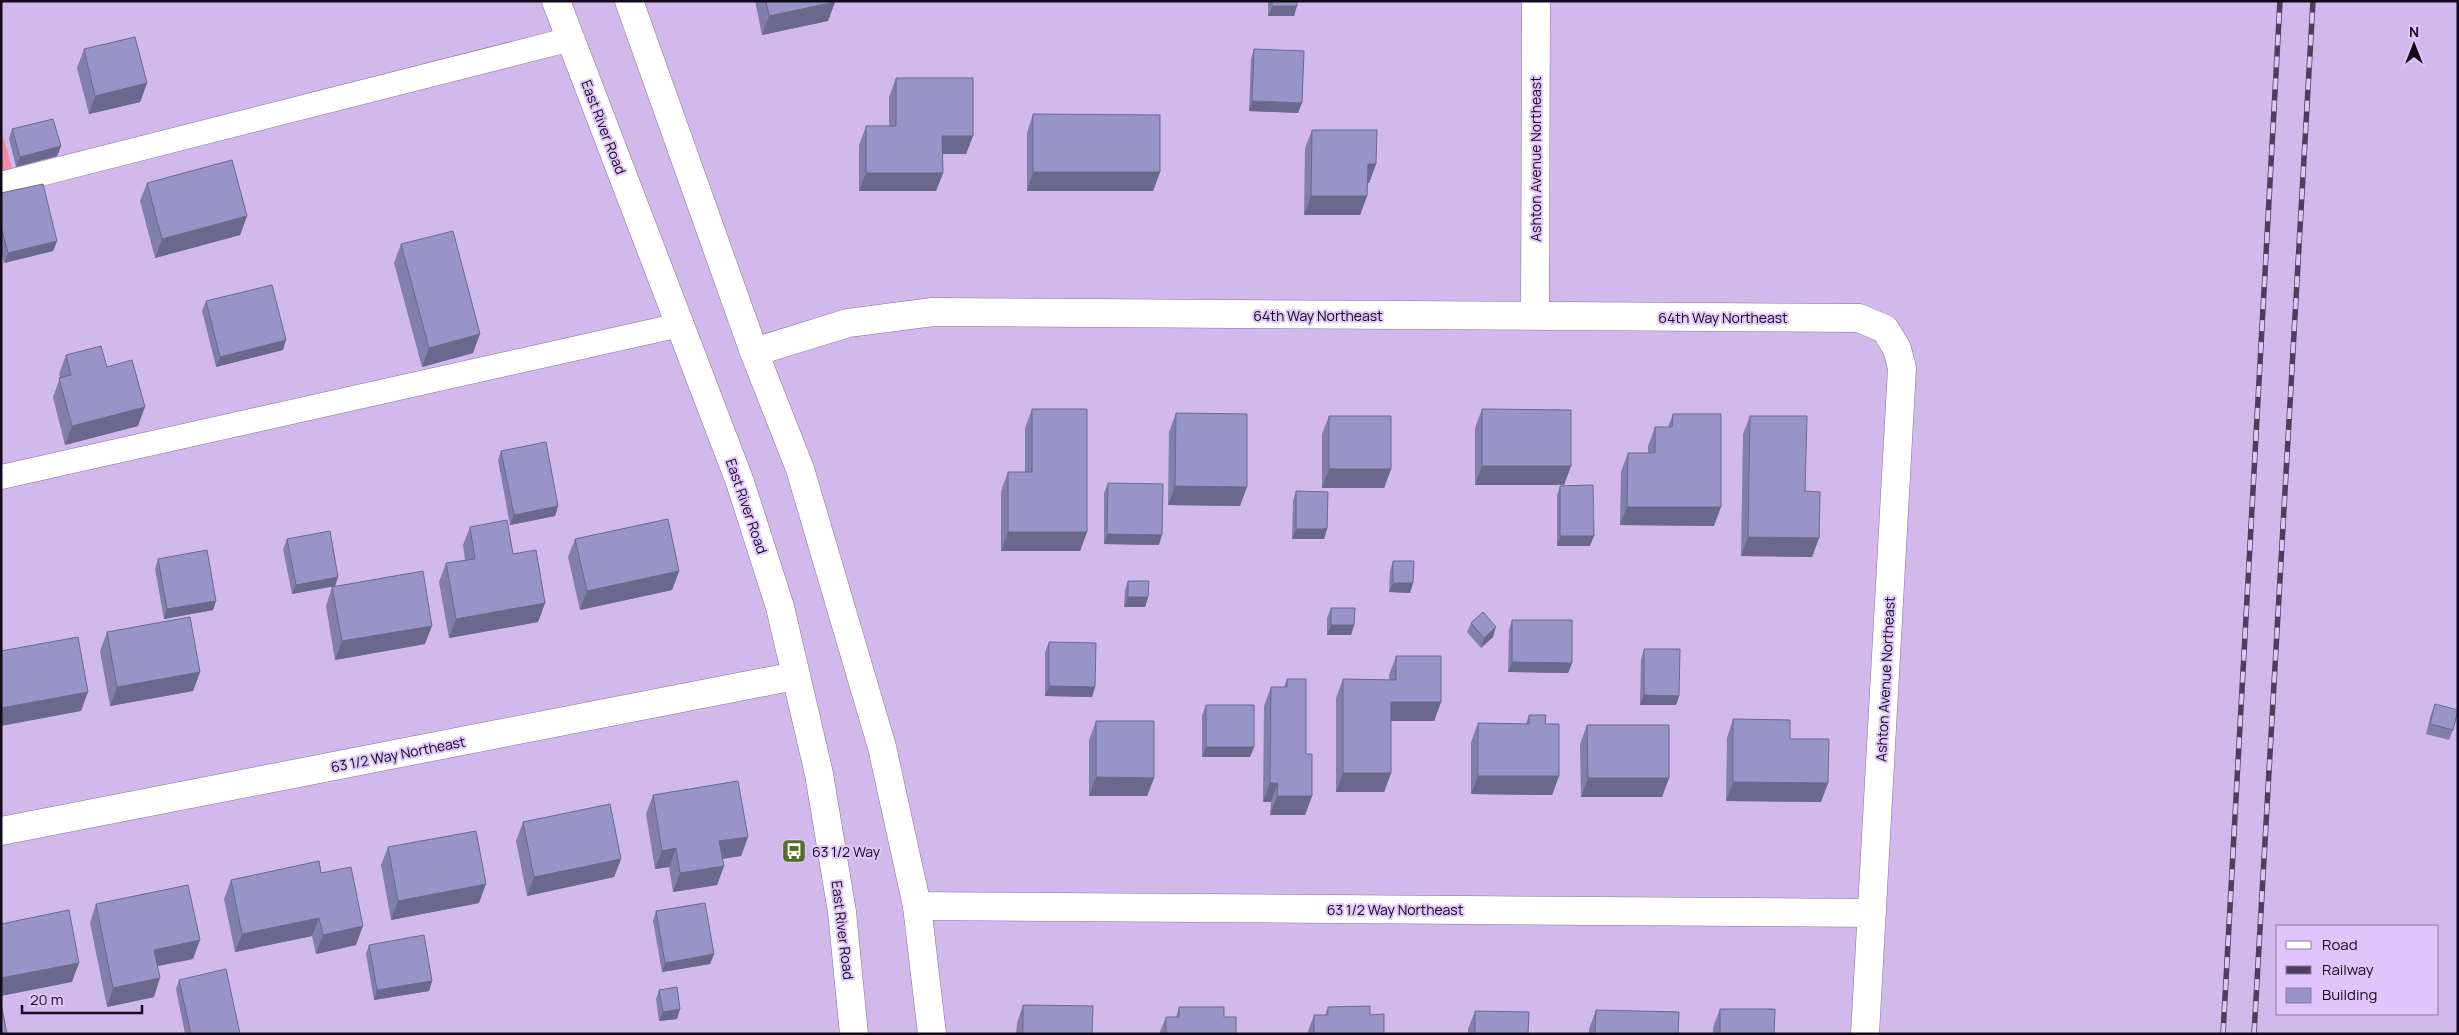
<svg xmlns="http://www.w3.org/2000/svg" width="2459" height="1035" viewBox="0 0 2459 1035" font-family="Manrope,sans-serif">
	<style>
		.green { fill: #f38ca1 }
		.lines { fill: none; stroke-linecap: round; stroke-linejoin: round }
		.service-casing { stroke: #876f9f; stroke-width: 25 }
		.minor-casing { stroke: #876f9f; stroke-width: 29 }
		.secondary-casing { stroke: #876f9f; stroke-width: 29 }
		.service { stroke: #fff; stroke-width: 24 }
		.minor { stroke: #fff; stroke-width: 28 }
		.secondary { stroke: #fff; stroke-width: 28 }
		.rail-casing { stroke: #4d3f5b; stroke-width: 5.5 }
		.rail { stroke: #dfc5fa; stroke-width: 4; stroke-dasharray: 11; stroke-linecap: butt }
		.wall { fill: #837fac }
		.shaded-wall { fill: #6a688c }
		.building { fill: #9894c8; stroke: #6a688c }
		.labels { text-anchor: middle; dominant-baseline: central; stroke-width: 4; stroke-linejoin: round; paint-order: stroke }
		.street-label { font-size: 14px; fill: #12091a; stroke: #dfc5fa }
		.poi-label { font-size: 14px; fill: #12091a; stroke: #dfc5fa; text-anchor: start }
	</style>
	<rect width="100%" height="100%" fill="#d2b9ec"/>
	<path class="green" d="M1 129 15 178 1 181Z"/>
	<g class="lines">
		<defs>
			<path id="service" d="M1 184 571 39
				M1 477 680 325"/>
			<path id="minor" d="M1535 316 1536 1
				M754 352 848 323 933 312 1859 318 1885 329 1897 349 1902 368 1865 1034
				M1 831 795 676
				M917 906 1872 913"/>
			<path id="secondary" d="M556 1 740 482 780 607 819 774 842 912 854 1034
				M629 1 754 352 800 469 882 747 917 906 932 1034"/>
		</defs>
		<use href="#service" class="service-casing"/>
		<use href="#minor" class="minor-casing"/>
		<use href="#secondary" class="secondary-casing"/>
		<use href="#service" class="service"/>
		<use href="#minor" class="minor"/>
		<use href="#secondary" class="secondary"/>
		<defs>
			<path id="rail" d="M2223 1034 2280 1
				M2254 1034 2313 1"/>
		</defs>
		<use href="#rail" class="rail-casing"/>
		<use href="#rail" class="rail"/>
	</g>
	<path class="wall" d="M755 1H834L835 2 828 21 762 35Z
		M1268 1H1297L1294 16H1268Z
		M84 49 147 83 140 102 89 114 77 68Z
		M1254 49 1298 113 1249 111 1251 59Z
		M896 78 973 136 966 154H943V173L936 191H859V145L866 126H889V97Z
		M1033 114 1160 172 1153 191H1027V133Z
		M12 129 61 146 57 156 16 167 9 139Z
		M1312 130 1376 164 1369 183H1367V196L1360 215H1304L1305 148Z
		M147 183 247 216 240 235 155 258 140 201Z
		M1 193 57 241 53 251 4 263 1 251Z
		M401 244 473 353 422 367 394 263Z
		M206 301 283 350 216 367 202 311Z
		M66 355 107 367 138 426 65 445 53 397 60 378 59 374Z
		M1032 409 1087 532 1080 551H1001V491L1008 472H1025V428Z
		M1482 409 1571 466 1564 485H1475V428Z
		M1176 413 1240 506 1168 505 1169 432Z
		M1673 414 1714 526 1620 525 1621 472 1628 453H1648V446L1655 427H1668Z
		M1329 416 1391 469 1384 488H1322V434Z
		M1750 416 1805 491 1819 538 1812 557 1741 556 1743 434Z
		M501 451 558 506 555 516 510 525 498 460Z
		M1108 483 1159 545 1104 544V493Z
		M1560 486 1590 546H1557V495Z
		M1296 491 1327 529 1324 539H1292L1293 501Z
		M470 527 513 554 545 603 538 622 449 638 439 582 446 563 465 560 463 545Z
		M287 539 338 577 335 586 292 594 283 549Z
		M575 539 679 571 672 590 580 610 568 557Z
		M158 559 216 601 213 610 164 619 155 569Z
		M1393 561 1413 583 1410 593 1389 592 1390 571Z
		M1128 581 1148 597 1145 607H1124L1125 590Z
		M332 587 425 644 335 660 326 606Z
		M1331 608 1354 625 1351 635H1327V618Z
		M1512 620 1572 663 1568 673 1508 672 1509 630Z
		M1471 623 1493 637 1481 648 1467 632Z
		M107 632 200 672 193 691 110 706 100 651Z
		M1049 642 1095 687 1092 697 1045 696V652Z
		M1644 649 1679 696 1676 705H1640L1641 659Z
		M1396 656 1441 702 1434 721H1391V773L1384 792H1336V698L1343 679 1389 680V675Z
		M1287 679 1306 754 1312 796 1305 815H1270L1271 802H1263L1264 706 1271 687H1284Z
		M2435 704 2453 730 2449 740 2426 734 2431 714Z
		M1206 705 1254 747 1250 757H1202V715Z
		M1529 715 1545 724 1559 776 1552 795 1471 794V742L1478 723 1526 724Z
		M1733 719 1790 739 1828 783 1821 802 1726 801 1727 738Z
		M1096 721 1154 778 1147 796H1089V740Z
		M1587 725 1669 778 1662 797H1581L1580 744Z
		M653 795 748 837 741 856 722 859 724 866 717 885 673 892 669 867 655 869 646 814Z
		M523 822 621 859 614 877 527 896 516 841Z
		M388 847 479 903 391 920 381 865Z
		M321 873 356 945 316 954 312 936 235 952 224 899 231 880Z
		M96 904 193 959 158 966 154 997 107 1007 90 923Z
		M656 911 714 954 710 964 662 972 653 921Z
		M369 945 432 981 429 991 374 1000 366 954Z
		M179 980 240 1034H185L176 989Z
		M659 990 680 1009 677 1019 659 1021 656 999Z
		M1023 1005 1092 1034H1016L1017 1023Z
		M1179 1007 1224 1017 1236 1034H1159L1166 1017H1176Z
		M1328 1007 1370 1015 1384 1034H1307L1314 1015H1325Z
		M1720 1009 1774 1034H1713V1027Z
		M1596 1010 1678 1034H1589V1029Z
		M1475 1011 1528 1034H1468V1029Z"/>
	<path class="shaded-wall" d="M835 2 828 21 762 35 769 16Z
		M1272 6H1297L1294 16H1268Z
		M147 83 140 102 89 114 95 96Z
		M1252 101 1302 103 1298 113 1249 111Z
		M942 136H973L966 154H936Z
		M61 146 57 156 16 167 20 157Z
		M1368 164H1376L1369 183H1361Z
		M1033 172H1160L1153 191H1027Z
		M866 173H943L936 191H859Z
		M1311 196H1367L1360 215H1304Z
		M247 216 240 235 155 258 162 239Z
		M57 241 53 251 4 263 8 253Z
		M480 334 473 353 422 367 429 348Z
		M286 340 283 350 216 367 220 357Z
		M145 407 138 426 65 445 72 426Z
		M1482 466H1571L1564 485H1475Z
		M1329 469H1391L1384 488H1322Z
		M1175 486 1247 487 1240 506 1168 505Z
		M558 506 555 516 510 525 514 515Z
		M1627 507H1721L1714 526 1620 525Z
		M1296 529H1327L1324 539H1292Z
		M1008 532H1087L1080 551H1001Z
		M1107 534 1162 535 1159 545 1104 544Z
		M1560 536H1594L1590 546H1557Z
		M1748 537 1819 538 1812 557 1741 556Z
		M679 571 672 590 580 610 587 591Z
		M338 577 335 586 292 594 296 585Z
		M1393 583H1413L1410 593 1389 592Z
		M1128 597H1148L1145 607H1124Z
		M216 601 213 610 164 619 167 609Z
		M545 603 538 622 449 638 456 619Z
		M1331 625H1354L1351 635H1327Z
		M432 626 425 644 335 660 342 641Z
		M1496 627 1493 637 1481 648 1484 638Z
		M1512 662 1572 663 1568 673 1508 672Z
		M200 672 193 691 110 706 117 687Z
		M1049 686 1095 687 1092 697 1045 696Z
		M88 692 81 711 1 726V708Z
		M1644 695 1679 696 1676 705H1640Z
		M1391 702H1441L1434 721H1384Z
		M1206 747H1254L1250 757H1202Z
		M1343 773H1391L1384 792H1336Z
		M1478 776H1559L1552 795 1471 794Z
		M1096 777 1154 778 1147 796H1089Z
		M1588 778H1669L1662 797H1581Z
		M1733 782 1828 783 1821 802 1726 801Z
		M1270 783H1278L1271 802H1263Z
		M1277 796H1312L1305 815H1270Z
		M748 837 741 856 713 860 719 841Z
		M676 848 669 867 655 869 662 851Z
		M621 859 614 877 527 896 534 877Z
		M724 866 717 885 673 892 680 873Z
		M486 884 479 903 391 920 398 901Z
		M319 918 312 936 235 952 242 934Z
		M363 926 356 945 316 954 323 935Z
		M200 940 193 959 147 968 154 950Z
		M714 954 710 964 662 972 665 963Z
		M79 963 72 982 1 996V978Z
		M160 978 154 997 107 1007 113 988Z
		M432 981 429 991 374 1000 377 990Z
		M680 1009 677 1019 659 1021 663 1012Z"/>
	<path class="building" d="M766 1H834L835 2 769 16Z
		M1272 1H1297V6H1272Z
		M135 37 147 83 95 96 84 49Z
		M1254 49 1304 51 1302 103 1252 101Z
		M896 78H973V136H942L943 173H866V126H896Z
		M1033 114 1160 115V172H1033Z
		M53 119 61 146 20 157 12 129Z
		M1312 130H1377L1376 164H1368L1367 196H1311Z
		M232 160 247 216 162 239 147 183Z
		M43 184 57 241 8 253 1 227V193Z
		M453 231 480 334 429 348 401 244Z
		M272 285 286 340 220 357 206 301Z
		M101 346 107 367 132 360 145 407 72 426 59 378 71 375 66 355Z
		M1032 409H1087V532H1008V472H1032Z
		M1482 409 1571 410V466H1482Z
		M1176 413 1247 414V487L1175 486Z
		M1673 414H1721V507H1627L1628 453H1655V427H1672Z
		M1329 416H1391V469H1329Z
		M1750 416H1807L1805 491 1820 492 1819 538 1748 537Z
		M546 442 558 506 514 515 501 451Z
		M1108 483 1163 484 1162 535 1107 534Z
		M1593 485 1594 536H1560V486Z
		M1296 491 1328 492 1327 529H1296Z
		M668 519 679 571 587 591 575 539Z
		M507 520 513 554 536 550 545 603 456 619 446 563 475 559 470 527Z
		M330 531 338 577 296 585 287 539Z
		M207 550 216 601 167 609 158 559Z
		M1393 561H1414L1413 583H1393Z
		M423 571 432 626 342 641 332 587Z
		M1128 581H1149L1148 597H1128Z
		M1331 608H1355L1354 625H1331Z
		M1483 612 1496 627 1484 638 1471 623Z
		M190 617 200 672 117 687 107 632Z
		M1512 620H1572V663L1512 662Z
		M78 637 88 692 1 708V651Z
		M1049 642 1096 643 1095 687 1049 686Z
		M1644 649H1680L1679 696 1644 695Z
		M1396 656H1441V702H1391V773H1343V679L1396 680Z
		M1287 679H1306V754H1312V796H1277L1278 783H1270L1271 687H1287Z
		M2435 704 2458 710 2453 730 2430 724Z
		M1206 705H1254V747H1206Z
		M1529 715H1546L1545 724H1559V776H1478V723L1529 724Z
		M1733 719 1790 720V739H1829L1828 783 1733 782Z
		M1096 721H1154V778L1096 777Z
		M1587 725H1669V778H1588Z
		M738 781 748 837 719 841 724 866 680 873 676 848 662 851 653 795Z
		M610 804 621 859 534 877 523 822Z
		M476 831 486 884 398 901 388 847Z
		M319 861 321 873 351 867 363 926 323 935 319 918 242 934 231 880Z
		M188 885 200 940 154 950 160 978 113 988 96 904Z
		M705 903 714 954 665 963 656 911Z
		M69 910 79 963 1 978V924Z
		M424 935 432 981 377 990 369 945Z
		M226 969 240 1034H191L179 980Z
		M677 987 680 1009 663 1012 659 990Z
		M1023 1005 1093 1006 1092 1034H1023Z
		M1370 1006V1015L1384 1014V1034H1314V1015H1328V1007Z
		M1179 1007H1224V1017H1236V1034H1166V1017H1179Z
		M1 1008H2L7 1034H1Z
		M1720 1009H1775L1774 1034H1720Z
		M1596 1010 1679 1012 1678 1034H1595Z
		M1475 1011 1529 1012 1528 1034H1475Z"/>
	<defs>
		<symbol id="bus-square" viewBox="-11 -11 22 22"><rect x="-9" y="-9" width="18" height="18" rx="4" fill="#537024" stroke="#dfc5fa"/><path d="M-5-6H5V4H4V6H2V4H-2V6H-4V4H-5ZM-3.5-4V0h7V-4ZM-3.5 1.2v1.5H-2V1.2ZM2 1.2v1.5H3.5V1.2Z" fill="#fff"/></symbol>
	</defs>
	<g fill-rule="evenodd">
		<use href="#bus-square" x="780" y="837" width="28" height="28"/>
	</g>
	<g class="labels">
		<g class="street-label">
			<text transform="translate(604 127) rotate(69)">East River Road</text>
			<text transform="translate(1535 159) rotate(-90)">Ashton Avenue Northeast</text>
			<text x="1318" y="315">64th Way Northeast</text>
			<text x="1723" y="317">64th Way Northeast</text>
			<text transform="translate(747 506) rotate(71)">East River Road</text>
			<text transform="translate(1885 679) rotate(-87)">Ashton Avenue Northeast</text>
			<text transform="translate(398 754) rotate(-11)">63 1/2 Way Northeast</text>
			<text x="1395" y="909">63 1/2 Way Northeast</text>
			<text transform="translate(843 930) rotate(83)">East River Road</text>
		</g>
		<g class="poi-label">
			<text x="812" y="851">63 1/2 Way</text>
		</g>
	</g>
	<rect width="2459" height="1035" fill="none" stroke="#12091a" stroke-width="5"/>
	<rect x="2276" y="925" width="162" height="90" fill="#dfc5fa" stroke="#8d7aa0"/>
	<rect x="2286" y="941" width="25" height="8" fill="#ffffff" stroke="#8d7aa0"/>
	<text x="2322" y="950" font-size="15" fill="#12091a">Road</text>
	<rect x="2286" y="966" width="25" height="8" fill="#4d3f5b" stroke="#8d7aa0"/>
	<text x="2322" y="975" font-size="15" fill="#12091a">Railway</text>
	<rect x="2286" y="988" width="25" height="15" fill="#9894c8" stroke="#8d7aa0"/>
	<text x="2322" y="1000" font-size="15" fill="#12091a">Building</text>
	<g transform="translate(2414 45)" stroke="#dfc5fa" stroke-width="4" paint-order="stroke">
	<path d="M0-4L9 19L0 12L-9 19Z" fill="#12091a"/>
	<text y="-8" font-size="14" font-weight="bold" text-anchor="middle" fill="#12091a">N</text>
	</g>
	<path d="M22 1005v8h120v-8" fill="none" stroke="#12091a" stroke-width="2.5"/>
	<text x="30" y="1005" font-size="15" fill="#12091a" stroke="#dfc5fa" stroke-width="4" paint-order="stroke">20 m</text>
</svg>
